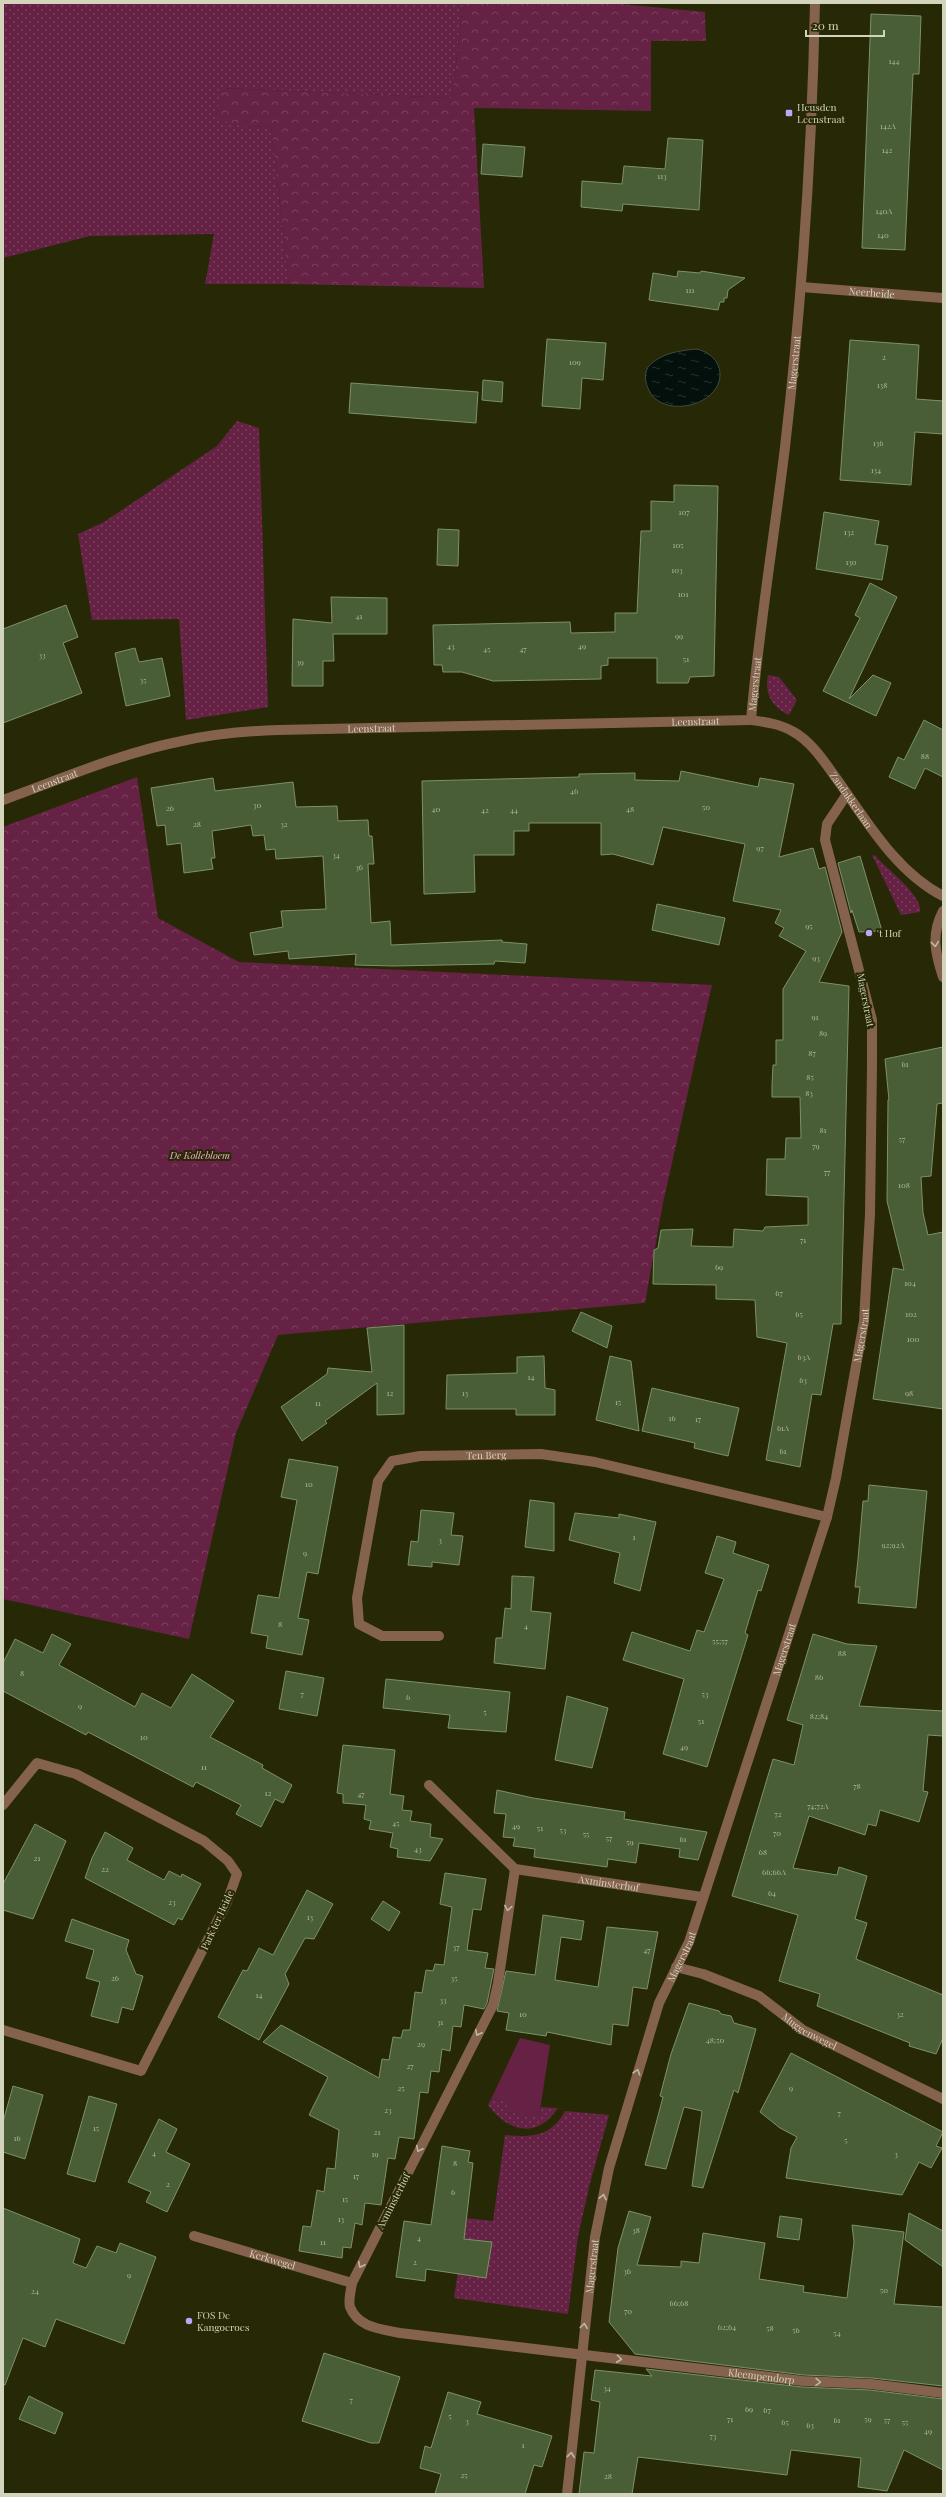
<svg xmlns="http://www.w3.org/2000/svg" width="946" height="2497" viewBox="0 0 946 2497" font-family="'Playfair Display',serif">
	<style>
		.grass { fill: url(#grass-dots) }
		.forest { fill: url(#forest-crowns) }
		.park { fill: #652245 }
		.water { fill: url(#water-ripples); stroke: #414b40 }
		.building { fill: #495e36; stroke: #7c9268 }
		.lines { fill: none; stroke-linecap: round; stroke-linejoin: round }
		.minor { stroke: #84624e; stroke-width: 10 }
		.oneway { stroke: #beb8a0 }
		.poi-dot { fill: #b7abf8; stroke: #272805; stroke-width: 1.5 }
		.labels { text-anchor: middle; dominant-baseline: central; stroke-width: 4; stroke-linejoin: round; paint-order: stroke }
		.number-label { font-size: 8px; fill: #b0b69a }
		.poi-label { font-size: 10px; fill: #d2d4bb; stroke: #272805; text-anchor: start }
		.street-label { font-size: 10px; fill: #d2d4bb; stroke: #272805 }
		.park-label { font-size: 10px; font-style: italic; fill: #f3aecd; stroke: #272805 }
	</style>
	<defs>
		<pattern id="grass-dots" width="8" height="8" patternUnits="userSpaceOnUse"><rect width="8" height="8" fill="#652245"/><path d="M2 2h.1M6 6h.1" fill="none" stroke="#7a415e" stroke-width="1.8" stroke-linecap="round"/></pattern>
		<pattern id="forest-crowns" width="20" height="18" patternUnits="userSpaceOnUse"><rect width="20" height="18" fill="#652245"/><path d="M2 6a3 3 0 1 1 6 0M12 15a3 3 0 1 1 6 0" fill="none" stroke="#7a415e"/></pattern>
		<pattern id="water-ripples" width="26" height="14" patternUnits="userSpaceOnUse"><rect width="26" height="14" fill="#03100b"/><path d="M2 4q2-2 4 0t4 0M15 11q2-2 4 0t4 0" fill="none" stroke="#27322d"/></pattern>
	</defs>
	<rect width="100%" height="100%" fill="#272805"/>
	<path class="grass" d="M3 3H463L452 98 223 88 243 126 271 127 289 284H205L214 234 90 236 3 258Z
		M237 421 259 428 268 707 186 720 179 619 92 620 78 534 104 522 217 446Z
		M768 675 779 677 797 700 789 715C772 707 764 694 768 675Z
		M872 855 876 856C887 870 923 895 920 912L901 915Z
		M491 2099 508 2102 507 2112 539 2116 541 2107 558 2108C537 2140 508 2132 488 2105Z
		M565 2111 609 2115 590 2183 578 2236 568 2314 454 2298 466 2218 493 2221 505 2135C531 2138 552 2136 565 2111Z"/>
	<path class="forest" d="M463 3H611L705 12 706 41H651V111L474 108 484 288 289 284 271 127 243 126 215 119 223 88 452 98Z
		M137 777 158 918 239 962 712 985 663 1203 645 1303 278 1335 236 1433 189 1639 3 1599V827Z"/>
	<path class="park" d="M520 2038 550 2045 539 2117 506 2112 508 2102 491 2099Z"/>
	<path class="water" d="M696 349C714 352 727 370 716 388 704 408 665 414 651 394 646 386 643 376 648 367 661 353 678 351 696 349Z"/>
	<path class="building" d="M871 14 921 16 919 74H913L905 250 862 248Z
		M668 138 703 140 699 210 623 204 622 211 581 207 582 181 622 184 624 166 665 169Z
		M483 144 525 147 522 177 481 174Z
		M678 271 700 273 701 271 745 278 728 290 727 298H724V302H720L718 310 649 300 653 273 677 277Z
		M547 339 606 343 603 380 582 378 580 409 542 406Z
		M850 340 919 345 916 399 943 401V434L915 432 911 485 840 480Z
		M483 380 503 382 502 402 482 400Z
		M351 383 478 392 476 423 349 413Z
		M674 485 718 486 714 676 690 677 688 683H657V658H608V665L601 666V679L493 681 462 672H443L442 665H434L433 625 570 622 571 633 615 632V613H637L641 531H651V501L674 502Z
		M824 512 879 521 875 544 888 546 882 580 816 569Z
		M438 529 459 530 458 566 437 565Z
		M870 583 897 597 849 699 873 675 891 683 876 716 823 691 860 618 855 615Z
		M331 597 387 598V634H333L334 661H323V686H292L293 619 332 623Z
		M66 605 78 637 63 643 82 693 3 723V629Z
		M135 648 139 662 162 658 170 696 126 706 115 653Z
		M924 720 943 730V777L925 768 915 789 889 777 898 757 904 760Z
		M681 771 758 787 760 778 794 784 779 857 813 848 819 869 825 867 842 932 819 982 849 986 841 1324H833L821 1395 812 1394 800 1467 766 1460 787 1343 757 1337 755 1300 716 1299V1285L653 1284 654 1250 658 1248 661 1230 693 1229 691 1246 733 1247 734 1229 763 1231 765 1227 808 1225V1197L766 1195 767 1159H785L786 1138H801L800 1097H772V1085L773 1065H776V1040H783V989L806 951 779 936 784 928 775 923 781 910 733 901 745 844 663 827 653 865 613 854 601 855V823H529V831H514V855H474L475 892 424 894 422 781 579 777V774L635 773V780L679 781Z
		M213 778 215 791 293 782 296 807 337 806 338 821 368 820 369 836H372L374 864H368L371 923 390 921 391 945 502 940V942L527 944 525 963 495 961 494 964 393 966 355 965 356 954 289 959 288 951 254 955 250 933 283 927 281 911 326 909 323 856 276 859 275 849 266 850 264 835 253 836 251 825 212 831 215 858H211L213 869 184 873 181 843 167 845 165 825 157 826 151 788Z
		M860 856 882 931 859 932 852 910 851 913 838 863Z
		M657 904 725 918 719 945 652 930Z
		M943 1047V1103L937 1104 931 1176 921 1177 923 1213 928 1235 943 1232V1409L873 1399 893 1268 904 1270 887 1201 888 1100H889L885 1059Z
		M581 1312 612 1326 607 1348 572 1331Z
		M404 1325V1414L377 1415V1383L325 1421 327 1423 302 1441 281 1407 327 1374 328 1368 372 1372 367 1328Z
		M544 1356 545 1388 555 1390V1415H516V1409H446L447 1375 517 1373V1357Z
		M610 1356 631 1361 639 1431 596 1420Z
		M652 1388 739 1408 728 1456 694 1448 695 1443 642 1431Z
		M289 1459 338 1467 318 1574 307 1572 298 1618 309 1620 302 1655 266 1648 268 1636 251 1633 258 1595 279 1598 297 1500 281 1497Z
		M869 1485 927 1491 916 1608 858 1603 860 1587H855L858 1559 863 1501H868Z
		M530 1500 554 1503V1551L525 1547Z
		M421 1510 454 1513 451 1535 463 1536 459 1565 432 1562V1567L408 1565 411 1541 418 1542Z
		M575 1513 619 1518V1514L656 1522 640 1591 614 1583 620 1553 569 1540Z
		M717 1536 736 1542 733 1553 769 1565 761 1591 758 1590 745 1633 748 1635 707 1767 663 1754 684 1679 623 1660 632 1632 690 1651 697 1630 704 1632 724 1579 705 1573Z
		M512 1576 534 1577 531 1611 551 1613 545 1669 494 1663 496 1638H502L505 1608 511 1609Z
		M52 1634 71 1644 59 1665 135 1707 142 1693 171 1708 192 1674 234 1701 210 1737 263 1765 262 1768 292 1785 283 1803 275 1799 261 1827 236 1814 241 1805 196 1782 193 1787 88 1732 86 1735 3 1691V1663L15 1639 43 1653Z
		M813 1634 847 1644 877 1646 859 1706 943 1711V1736L928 1735 923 1791 928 1792 919 1822 880 1810 876 1826 868 1824 865 1835 809 1816 793 1868 837 1875 839 1867 867 1876 855 1919 867 1923 856 1959 943 1995V2038L936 2054 909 2046 910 2043 817 2006 820 1994 779 1981 798 1915 732 1896 773 1759 794 1765 803 1725 787 1720Z
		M286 1671 324 1678 317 1716 279 1709Z
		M386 1679 510 1692 506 1732 448 1728 450 1715 383 1708Z
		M567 1696 608 1708 592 1768 555 1760Z
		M343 1745 395 1750 390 1794 404 1796 402 1810 412 1811 410 1821 431 1824 430 1837 443 1839 430 1861 397 1857 398 1849 390 1847 393 1833 369 1829 371 1821 364 1819 366 1805 343 1803V1794L337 1793Z
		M497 1790 533 1798 625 1812 624 1819 707 1832 698 1860 679 1857 680 1849 639 1843 636 1863 608 1859 607 1867 534 1857 535 1849 513 1846 515 1838 503 1837 506 1814 494 1813Z
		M35 1824 66 1841 33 1919 3 1910V1884Z
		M105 1832 133 1848 127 1860 164 1880 169 1871 181 1877 182 1874 201 1884 182 1920 178 1918 174 1925 85 1878 92 1858Z
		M445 1873 486 1879 481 1910 473 1909 467 1950 488 1953 485 1968 494 1969 487 2003 484 2009 464 2005 461 2027 453 2026 450 2051 442 2049 439 2072 431 2071 428 2093 420 2092 414 2139 399 2137 395 2159 388 2158 381 2205 365 2203 362 2225 355 2223 351 2248 343 2247 342 2258 299 2251 303 2226 311 2227 317 2190 324 2192 327 2168 335 2169 339 2130 309 2115 328 2077 263 2042 281 2025 379 2078 382 2059 389 2060 393 2037 401 2038 403 2030H410L415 1992 422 1993 426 1970 433 1971 435 1964 444 1965 452 1907 440 1904Z
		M307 1890 333 1904 314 1939 305 1938 285 1974 289 1984 259 2040 218 2017 243 1970 247 1971 259 1948 273 1955Z
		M383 1901 400 1912 389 1931 371 1919Z
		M543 1915 584 1921 581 1940 561 1937 555 1980 598 1987 607 1927 658 1932 647 1989 633 1987 628 2026 613 2024 611 2045 547 2032 546 2036 506 2030 509 2013 497 2011 506 1971 535 1975Z
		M72 1919 129 1940 126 1950 136 1974 143 1976 133 2010 122 2007 118 2023 91 2016 100 1982 86 1978 94 1950 65 1941Z
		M689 2003 719 2011 721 2014 731 2016 734 2023 756 2029 738 2093 734 2090 703 2188 692 2186 702 2111 684 2107 666 2169 645 2165 663 2097 660 2096 671 2054Z
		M791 2053 943 2132 936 2146 942 2148 931 2168 919 2162 902 2195 786 2178 791 2148 797 2137 780 2128 760 2112Z
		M13 2086 43 2095 25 2159 3 2152V2122Z
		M89 2096 117 2104 95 2182 67 2174Z
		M159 2119 177 2129 166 2152 190 2164 167 2212 146 2202 151 2192 128 2182Z
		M442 2146 470 2151 468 2162 473 2163 464 2239 492 2242 486 2278 426 2269 425 2281 396 2277 404 2221 431 2225Z
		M3 2208 80 2239 73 2263 86 2268 97 2246 116 2253 120 2243 156 2257 124 2344 56 2319 45 2347 23 2338 5 2385H3Z
		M629 2211 651 2217 637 2265 681 2267V2261L699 2263 703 2233 765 2243 759 2279 804 2286 803 2292 847 2298 854 2242 852 2225 904 2232 894 2304 943 2307V2386L872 2378 804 2375 635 2354 609 2322 618 2248Z
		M909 2213 943 2231V2267L905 2240Z
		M780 2216 802 2219 799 2240 777 2237Z
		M324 2353 400 2377 379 2443H371L302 2421Z
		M646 2369 802 2387 870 2390 943 2399V2470L904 2450 887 2491 858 2487 861 2458 791 2450 787 2475 638 2457 632 2494H579L584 2452 594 2453 600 2402 591 2400 595 2370 652 2376Z
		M448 2392 481 2402 477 2414 552 2436 542 2467 534 2465 525 2494H435L441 2474 420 2468 425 2446 431 2448Z
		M29 2396 63 2413 55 2434 19 2419Z"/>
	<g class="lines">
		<g class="minor">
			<path id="s1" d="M801 287 943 298"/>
			<path id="s2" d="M751 720C759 628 774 538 785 447 802 300 812 151 815 3"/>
			<path id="s3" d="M3 800C61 779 121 753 182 741 213 734 245 731 278 730L751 720C765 722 780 724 792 731 813 742 827 766 841 785 869 825 898 873 943 896"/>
			<path d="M943 911C931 934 935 953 943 977"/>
			<path id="s4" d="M439 1636H382L359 1624 357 1598 378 1481 392 1461 420 1456 541 1454 595 1462 827 1517"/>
			<path id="s5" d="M429 1785 515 1869 702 1897"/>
			<path d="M3 1805 37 1763 76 1774 204 1841 228 1861 237 1874 227 1902 141 2071 3 2030"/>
			<path id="s6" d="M515 1869 498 1983 493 2005 352 2283C351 2290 348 2301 350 2307 358 2328 382 2329 400 2333L803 2381 871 2384 943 2393"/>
			<path id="s7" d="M676 1967 703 1974 759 1996 803 2030 943 2099"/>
			<path id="s8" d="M194 2236 352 2283"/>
			<path id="s9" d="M567 2494 595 2237 609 2168 659 2003 689 1942 827 1517 836 1478 864 1321 870 1214 872 1065V1020L825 840 827 824 847 794"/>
		</g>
	</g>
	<defs><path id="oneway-chevron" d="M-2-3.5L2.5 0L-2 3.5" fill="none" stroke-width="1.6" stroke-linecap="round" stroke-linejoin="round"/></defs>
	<g class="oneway">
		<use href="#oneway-chevron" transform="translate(935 944) rotate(84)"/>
		<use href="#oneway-chevron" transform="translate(508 1908) rotate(99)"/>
		<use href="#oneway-chevron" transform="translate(478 2033) rotate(117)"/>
		<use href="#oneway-chevron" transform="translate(637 2072) rotate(-73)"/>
		<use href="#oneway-chevron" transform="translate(419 2149) rotate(117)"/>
		<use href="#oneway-chevron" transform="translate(603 2197) rotate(-78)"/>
		<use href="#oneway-chevron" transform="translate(361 2265) rotate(117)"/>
		<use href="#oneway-chevron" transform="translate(584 2326) rotate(-83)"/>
		<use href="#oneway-chevron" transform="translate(619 2359) rotate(7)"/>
		<use href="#oneway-chevron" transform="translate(818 2382) rotate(1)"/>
		<use href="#oneway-chevron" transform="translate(571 2455) rotate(-84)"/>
	</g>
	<g class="poi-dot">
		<rect x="785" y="109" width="8" height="8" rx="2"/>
		<circle cx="869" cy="933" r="4"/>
		<circle cx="189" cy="2321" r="4"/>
	</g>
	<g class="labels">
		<g class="number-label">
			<text x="894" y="60">144</text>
			<text x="888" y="125">142A</text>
			<text x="887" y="149">142</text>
			<text x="662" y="175">113</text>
			<text x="884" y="210">140A</text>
			<text x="883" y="234">140</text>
			<text x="690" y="289">111</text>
			<text x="884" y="356">2</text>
			<text x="575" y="361">109</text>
			<text x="882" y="384">138</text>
			<text x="878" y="442">136</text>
			<text x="876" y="469">134</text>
			<text x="684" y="511">107</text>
			<text x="849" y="531">132</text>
			<text x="678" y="544">105</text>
			<text x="851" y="561">130</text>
			<text x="677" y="569">103</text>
			<text x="683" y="593">101</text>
			<text x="359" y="615">41</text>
			<text x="679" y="635">99</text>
			<text x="451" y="645">43</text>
			<text x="582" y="645">49</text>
			<text x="487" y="648">45</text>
			<text x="523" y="648">47</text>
			<text x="42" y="654">33</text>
			<text x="686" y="658">51</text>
			<text x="300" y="661">39</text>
			<text x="143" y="679">35</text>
			<text x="925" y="755">88</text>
			<text x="574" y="790">46</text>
			<text x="257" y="804">30</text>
			<text x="706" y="806">50</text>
			<text x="170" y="807">26</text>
			<text x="436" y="808">40</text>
			<text x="630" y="808">48</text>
			<text x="485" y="809">42</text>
			<text x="514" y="809">44</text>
			<text x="197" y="823">28</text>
			<text x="284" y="823">32</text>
			<text x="760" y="847">97</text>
			<text x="336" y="854">34</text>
			<text x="359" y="866">36</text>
			<text x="809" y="925">95</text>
			<text x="816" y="957">93</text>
			<text x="815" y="1016">91</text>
			<text x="823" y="1032">89</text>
			<text x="812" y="1052">87</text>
			<text x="905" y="1063">61</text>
			<text x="810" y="1076">85</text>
			<text x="809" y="1092">83</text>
			<text x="823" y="1129">81</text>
			<text x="902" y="1138">57</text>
			<text x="816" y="1145">79</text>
			<text x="827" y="1171">77</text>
			<text x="904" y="1184">108</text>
			<text x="803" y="1239">71</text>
			<text x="719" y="1266">69</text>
			<text x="910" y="1282">104</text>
			<text x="779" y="1292">67</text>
			<text x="799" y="1313">65</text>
			<text x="911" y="1313">102</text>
			<text x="913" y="1338">100</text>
			<text x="804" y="1356">63A</text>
			<text x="531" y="1376">14</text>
			<text x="803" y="1379">63</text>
			<text x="390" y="1392">12</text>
			<text x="465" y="1392">13</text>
			<text x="909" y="1392">98</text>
			<text x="618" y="1401">15</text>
			<text x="318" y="1402">11</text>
			<text x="672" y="1417">16</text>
			<text x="698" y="1418">17</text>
			<text x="783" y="1427">61A</text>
			<text x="783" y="1450">61</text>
			<text x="309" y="1483">10</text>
			<text x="634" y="1536">1</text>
			<text x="440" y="1539">3</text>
			<text x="893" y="1544">92;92A</text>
			<text x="305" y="1552">9</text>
			<text x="280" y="1623">8</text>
			<text x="526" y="1625">4</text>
			<text x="720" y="1640">55;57</text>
			<text x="842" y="1652">88</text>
			<text x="22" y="1672">8</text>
			<text x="819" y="1676">86</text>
			<text x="302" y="1693">7</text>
			<text x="705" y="1693">53</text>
			<text x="408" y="1696">6</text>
			<text x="80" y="1705">9</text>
			<text x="485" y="1711">5</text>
			<text x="819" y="1715">82;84</text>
			<text x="701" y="1720">51</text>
			<text x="144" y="1736">10</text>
			<text x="684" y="1746">49</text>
			<text x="204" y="1766">11</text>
			<text x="857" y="1785">78</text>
			<text x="268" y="1792">12</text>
			<text x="361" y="1793">47</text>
			<text x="818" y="1805">74;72A</text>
			<text x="778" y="1813">72</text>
			<text x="396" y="1822">45</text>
			<text x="516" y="1825">49</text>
			<text x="540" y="1827">51</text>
			<text x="563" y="1829">53</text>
			<text x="777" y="1832">70</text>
			<text x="586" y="1833">55</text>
			<text x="609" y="1837">57</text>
			<text x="683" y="1838">61</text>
			<text x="630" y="1841">59</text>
			<text x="418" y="1848">43</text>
			<text x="763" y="1851">68</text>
			<text x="37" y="1857">21</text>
			<text x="105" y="1868">22</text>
			<text x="774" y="1871">66;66A</text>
			<text x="772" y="1892">64</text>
			<text x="172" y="1901">23</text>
			<text x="310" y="1916">13</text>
			<text x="456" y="1946">37</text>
			<text x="647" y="1949">47</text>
			<text x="115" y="1977">26</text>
			<text x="454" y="1977">35</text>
			<text x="259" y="1994">14</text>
			<text x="443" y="1999">33</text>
			<text x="523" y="2013">10</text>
			<text x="900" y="2013">32</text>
			<text x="440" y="2021">31</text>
			<text x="715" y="2039">48;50</text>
			<text x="421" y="2043">29</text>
			<text x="410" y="2065">27</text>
			<text x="401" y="2087">25</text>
			<text x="791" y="2087">9</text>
			<text x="388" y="2109">23</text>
			<text x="839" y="2112">7</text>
			<text x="96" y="2127">15</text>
			<text x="377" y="2131">21</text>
			<text x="17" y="2137">16</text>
			<text x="846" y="2139">5</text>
			<text x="154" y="2152">4</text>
			<text x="375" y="2153">19</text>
			<text x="896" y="2153">3</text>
			<text x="455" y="2162">8</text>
			<text x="356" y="2175">17</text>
			<text x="168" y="2183">2</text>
			<text x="453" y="2191">6</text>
			<text x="345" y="2198">15</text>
			<text x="341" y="2218">13</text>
			<text x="636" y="2229">38</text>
			<text x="419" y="2237">4</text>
			<text x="323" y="2241">11</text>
			<text x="415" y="2261">2</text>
			<text x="627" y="2270">36</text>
			<text x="129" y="2274">9</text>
			<text x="884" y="2289">50</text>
			<text x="35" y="2290">24</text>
			<text x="679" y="2302">66;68</text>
			<text x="628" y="2310">70</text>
			<text x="727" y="2326">62;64</text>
			<text x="770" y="2327">58</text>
			<text x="796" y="2329">56</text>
			<text x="837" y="2332">54</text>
			<text x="607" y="2387">34</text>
			<text x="351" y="2399">7</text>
			<text x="749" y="2408">69</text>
			<text x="767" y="2409">67</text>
			<text x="450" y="2415">5</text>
			<text x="730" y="2418">71</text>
			<text x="868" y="2418">59</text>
			<text x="837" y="2419">61</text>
			<text x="887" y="2419">57</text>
			<text x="467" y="2420">3</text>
			<text x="785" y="2421">65</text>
			<text x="905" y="2421">55</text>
			<text x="810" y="2424">63</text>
			<text x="928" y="2430">49</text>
			<text x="713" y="2435">73</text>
			<text x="523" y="2444">1</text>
			<text x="464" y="2474">25</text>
			<text x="608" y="2475">28</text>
		</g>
		<g class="poi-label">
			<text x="797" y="107">Heusden<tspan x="797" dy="12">Leenstraat</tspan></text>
			<text x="877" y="933">'t Hof</text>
			<text x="197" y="2315">FOS De<tspan x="197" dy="12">Kangoeroes</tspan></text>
		</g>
		<g class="street-label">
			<text stroke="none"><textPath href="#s1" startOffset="71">Neerheide</textPath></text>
			<text stroke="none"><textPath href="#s2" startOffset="360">Magerstraat</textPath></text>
			<text stroke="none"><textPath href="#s2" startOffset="36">Magerstraat</textPath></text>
			<text stroke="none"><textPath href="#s3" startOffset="703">Leenstraat</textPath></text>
			<text stroke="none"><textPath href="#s3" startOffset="379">Leenstraat</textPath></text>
			<text stroke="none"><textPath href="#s3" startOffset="55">Leenstraat</textPath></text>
			<text stroke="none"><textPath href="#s3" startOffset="893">Zandakkerlaan</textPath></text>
			<text transform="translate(866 1000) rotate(79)">Magerstraat</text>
			<text stroke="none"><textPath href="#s9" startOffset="1201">Magerstraat</textPath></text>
			<text stroke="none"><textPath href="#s4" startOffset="347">Ten Berg</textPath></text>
			<text stroke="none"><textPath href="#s9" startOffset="877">Magerstraat</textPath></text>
			<text stroke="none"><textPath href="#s5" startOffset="215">Axminsterhof</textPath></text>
			<text transform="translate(217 1920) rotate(-65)">Park ter Heide</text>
			<text stroke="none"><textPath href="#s9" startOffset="553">Magerstraat</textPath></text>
			<text stroke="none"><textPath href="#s7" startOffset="150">Muggenwegel</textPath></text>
			<text transform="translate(393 2201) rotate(-63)">Axminsterhof</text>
			<text stroke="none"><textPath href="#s8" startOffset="82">Kerkwegel</textPath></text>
			<text stroke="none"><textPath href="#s9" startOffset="229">Magerstraat</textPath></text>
			<text stroke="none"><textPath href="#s6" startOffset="897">Kleempendorp</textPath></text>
		</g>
		<g class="park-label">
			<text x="200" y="1155">De Kollebloem</text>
		</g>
	</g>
	<rect width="946" height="2497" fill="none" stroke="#d2d4bb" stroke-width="8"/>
	<path d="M806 30v6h78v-6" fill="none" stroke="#d2d4bb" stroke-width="2"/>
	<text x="812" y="30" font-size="12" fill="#d2d4bb" stroke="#272805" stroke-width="3" paint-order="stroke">20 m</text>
</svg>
